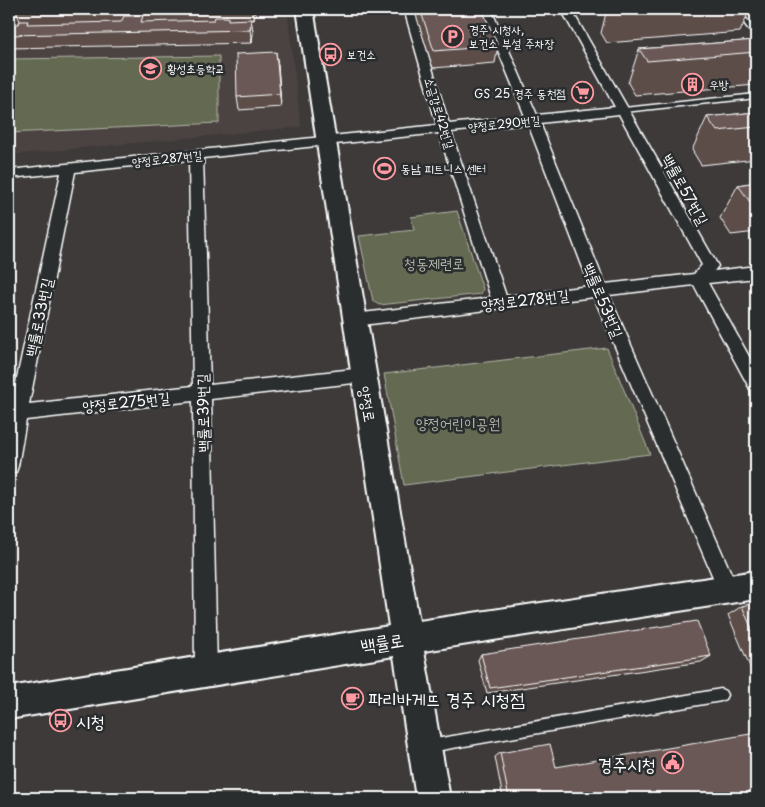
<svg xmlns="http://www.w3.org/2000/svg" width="765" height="807" viewBox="0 0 765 807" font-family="'Playpen Sans','Poor Story',sans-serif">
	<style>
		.built { fill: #4c4342 }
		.green { fill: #646b51; stroke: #b2b5a8 }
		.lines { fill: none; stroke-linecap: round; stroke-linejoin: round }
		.lane-casing { stroke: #fff; stroke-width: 3 }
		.street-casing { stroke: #fff; stroke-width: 3 }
		.secondary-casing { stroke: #fff; stroke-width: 4 }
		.lane { fill: #2a2d2e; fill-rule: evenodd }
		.street { fill: #2a2d2e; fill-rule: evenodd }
		.secondary { fill: #2a2d2e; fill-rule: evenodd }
		.wall { fill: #5c4d4a; stroke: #fff }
		.shaded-wall { fill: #4b3e3c; stroke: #fff }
		.building { fill: #6b5956; stroke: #fff }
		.labels { text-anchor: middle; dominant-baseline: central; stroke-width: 5; stroke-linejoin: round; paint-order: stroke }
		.far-poi-label { font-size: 12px; fill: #fff; stroke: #2a2d2e; text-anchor: start }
		.far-street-label { font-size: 12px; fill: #fff; stroke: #2a2d2e }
		.street-label { font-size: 15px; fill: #fff; stroke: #2a2d2e }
		.park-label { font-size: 15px; fill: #b2b5a8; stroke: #2a2d2e }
		.near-street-label { font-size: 18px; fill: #fff; stroke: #2a2d2e }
		.near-poi-label { font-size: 18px; fill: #fff; stroke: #2a2d2e; text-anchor: start }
	</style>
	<rect width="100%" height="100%" fill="#3e3a3a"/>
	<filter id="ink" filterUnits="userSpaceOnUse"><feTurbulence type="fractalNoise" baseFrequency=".02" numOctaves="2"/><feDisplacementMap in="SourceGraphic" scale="10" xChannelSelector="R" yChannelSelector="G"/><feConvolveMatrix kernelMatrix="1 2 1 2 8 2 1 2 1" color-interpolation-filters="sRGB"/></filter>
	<g filter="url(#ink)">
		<path class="built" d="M9 9H287L301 127 9 155Z"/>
		<path class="green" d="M219 56V123L9 133V59Z
			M457 211 483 289 481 294 379 305 373 301 359 236 414 230 411 217Z
			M607 348 650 454 404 485 384 374Z"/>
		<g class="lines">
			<defs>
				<path id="lane" d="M733 9H739L756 32V37L754 36Z
					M756 94V98L624 112 621 110 624 108Z
					M721 689 725 691 727 695 725 699 721 701 430 752 426 750 424 746 426 742 430 740Z"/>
				<path id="street" d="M404 9H414L449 124 525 116 481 9H491L537 115 615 107 561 9H571L718 266 714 271 756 266V278L708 283 756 369V391L750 389 694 285 609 295 738 589 735 596 728 599 721 596 594 297 354 326 348 324 346 320 348 316 354 314 491 298 439 133 203 158 210 385 363 368 369 370 372 375 369 380 363 382 211 399 217 671 214 679 206 682 198 679 195 671 193 401 26 420 18 466 16 472 9 474V407L11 406 61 173 9 178V170L437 125ZM619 114 702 265 694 274 605 284 540 123ZM528 124 590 286 506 296 451 132ZM189 160 193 386 29 404 75 172Z"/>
				<path id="secondary" d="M297 9H313L419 621 756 571V599L424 651 450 798H416L394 656 9 719V687L389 626Z"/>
			</defs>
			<use href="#lane" class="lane-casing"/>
			<use href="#street" class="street-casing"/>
			<use href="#secondary" class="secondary-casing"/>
			<use href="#lane" class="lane"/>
			<use href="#street" class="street"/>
			<use href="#secondary" class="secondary"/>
		</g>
		<path class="wall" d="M9 9H255L254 20H251L253 32 252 43 9 48Z
			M414 9H482L498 46 495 63 433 68Z
			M607 9H750L740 32 607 43 601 33Z
			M756 40V85L635 95 628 83 639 49Z
			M278 65 281 107 239 110 237 97Z
			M756 112V159L701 165 692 150 707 117Z
			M756 182V232L731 235 720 218 738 185Z
			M756 603V681L728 615 742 606Z
			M481 654 711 656 701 662 487 693 478 660Z
			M500 753 556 767 756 798H503L495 757Z"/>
		<path class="shaded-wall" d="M14 9H26L16 11 20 21 12 35H9V18Z
			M252 9H255L254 20Z
			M251 19 253 32 252 43 250 30Z
			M276 52 278 65 281 107 280 94Z"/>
		<path class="building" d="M9 9H14L9 18Z
			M17 9H137L16 11Z
			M420 9H482L498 46 434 51Z
			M124 16H143L141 22 214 20 215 17H228V20L251 19 250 30 9 35V24H19L20 21H28L27 24 121 22Z
			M756 40V52L647 61 639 49Z
			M276 52 280 94 237 97 236 54Z
			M756 112V127L717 131 707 117Z
			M756 182V201L750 202 738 185Z
			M756 603V639L742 606Z
			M697 621 711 656 490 688 481 654Z
			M756 733V798H509L500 753 550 744 556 767Z"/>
	</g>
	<defs>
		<symbol id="parking-ring" viewBox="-11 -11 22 22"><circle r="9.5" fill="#2a2d2e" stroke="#ff9aa2" stroke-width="1.5"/><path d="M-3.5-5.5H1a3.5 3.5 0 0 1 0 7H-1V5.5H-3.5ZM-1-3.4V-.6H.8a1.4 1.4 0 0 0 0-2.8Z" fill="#ff9aa2"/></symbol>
		<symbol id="bus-ring" viewBox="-11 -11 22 22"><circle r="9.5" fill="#2a2d2e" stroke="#ff9aa2" stroke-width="1.5"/><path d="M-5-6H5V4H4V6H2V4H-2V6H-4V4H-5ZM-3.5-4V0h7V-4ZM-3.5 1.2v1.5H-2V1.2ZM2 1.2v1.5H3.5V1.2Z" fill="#ff9aa2"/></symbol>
		<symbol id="school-ring" viewBox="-11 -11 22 22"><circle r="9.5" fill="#2a2d2e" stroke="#ff9aa2" stroke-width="1.5"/><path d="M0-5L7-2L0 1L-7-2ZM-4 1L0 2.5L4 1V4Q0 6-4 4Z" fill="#ff9aa2"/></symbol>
		<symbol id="building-ring" viewBox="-11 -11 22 22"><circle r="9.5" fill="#2a2d2e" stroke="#ff9aa2" stroke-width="1.5"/><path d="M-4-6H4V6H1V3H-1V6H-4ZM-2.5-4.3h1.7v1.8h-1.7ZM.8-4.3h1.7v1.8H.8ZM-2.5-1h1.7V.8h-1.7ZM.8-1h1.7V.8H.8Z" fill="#ff9aa2"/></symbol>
		<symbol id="supermarket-ring" viewBox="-11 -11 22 22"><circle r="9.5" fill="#2a2d2e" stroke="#ff9aa2" stroke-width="1.5"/><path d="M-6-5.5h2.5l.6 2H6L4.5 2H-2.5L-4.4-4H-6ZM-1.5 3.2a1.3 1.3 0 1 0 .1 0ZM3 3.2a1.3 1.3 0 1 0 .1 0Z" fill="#ff9aa2"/></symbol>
		<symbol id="stadium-ring" viewBox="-11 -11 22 22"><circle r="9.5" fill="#2a2d2e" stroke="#ff9aa2" stroke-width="1.5"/><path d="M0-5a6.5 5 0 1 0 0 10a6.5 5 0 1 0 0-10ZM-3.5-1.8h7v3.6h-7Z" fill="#ff9aa2"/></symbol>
		<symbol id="cafe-ring" viewBox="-11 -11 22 22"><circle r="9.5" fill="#2a2d2e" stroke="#ff9aa2" stroke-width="1.5"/><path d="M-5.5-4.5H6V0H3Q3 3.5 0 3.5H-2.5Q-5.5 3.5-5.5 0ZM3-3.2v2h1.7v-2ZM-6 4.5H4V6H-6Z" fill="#ff9aa2"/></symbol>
		<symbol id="civic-ring" viewBox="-11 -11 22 22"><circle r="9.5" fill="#2a2d2e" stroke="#ff9aa2" stroke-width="1.5"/><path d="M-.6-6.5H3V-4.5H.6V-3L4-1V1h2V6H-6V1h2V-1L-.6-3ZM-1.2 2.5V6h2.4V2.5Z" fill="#ff9aa2"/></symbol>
	</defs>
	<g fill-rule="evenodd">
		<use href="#parking-ring" x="440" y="24" width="25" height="25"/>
		<use href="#bus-ring" x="318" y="42" width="25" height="25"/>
		<use href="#school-ring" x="138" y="56" width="25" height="25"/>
		<use href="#building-ring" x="680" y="72" width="25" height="25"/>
		<use href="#supermarket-ring" x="570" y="80" width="25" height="25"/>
		<use href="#stadium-ring" x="372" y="156" width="25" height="25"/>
		<use href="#cafe-ring" x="340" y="686" width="25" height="25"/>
		<use href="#bus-ring" x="48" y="708" width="25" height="25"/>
		<use href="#civic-ring" x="660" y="750" width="25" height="25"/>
	</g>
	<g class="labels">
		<g class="far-poi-label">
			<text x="469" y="29">경주 시청사,<tspan x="469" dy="14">보건소 부설 주차장</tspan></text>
			<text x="347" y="54">보건소</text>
			<text x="167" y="68">황성초등학교</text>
			<text x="709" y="84">우방</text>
			<text x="566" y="93" text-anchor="end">GS 25 경주 동천점</text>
			<text x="401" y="168">동남 피트니스 센터</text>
		</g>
		<g class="far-street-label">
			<text transform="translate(440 113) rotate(73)">소금강로42번길</text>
			<text transform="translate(504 123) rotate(-6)">양정로290번길</text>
			<text transform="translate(167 158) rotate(-6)">양정로287번길</text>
		</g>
		<g class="street-label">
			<text transform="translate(686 189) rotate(61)">백률로57번길</text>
			<text transform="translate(525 299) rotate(-7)">양정로278번길</text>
			<text transform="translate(604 300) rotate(67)">백률로53번길</text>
			<text transform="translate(38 317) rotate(-78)">백률로33번길</text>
			<text transform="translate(126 401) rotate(-6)">양정로275번길</text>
			<text transform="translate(368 404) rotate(80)">양정로</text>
			<text transform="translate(202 413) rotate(-91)">백률로39번길</text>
		</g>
		<g class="park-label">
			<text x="434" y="262">청동제련로</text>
			<text x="458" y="422">양정어린이공원</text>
		</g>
		<g class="near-street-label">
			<text transform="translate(382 642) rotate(-9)">백률로</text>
		</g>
		<g class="near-poi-label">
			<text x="368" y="698">파리바게뜨 경주 시청점</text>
			<text x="76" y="720">시청</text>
			<text x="656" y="763" text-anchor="end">경주시청</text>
		</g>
	</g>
	<rect width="765" height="807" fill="none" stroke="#2a2d2e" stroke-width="30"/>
	<rect x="15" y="15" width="735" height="777" fill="none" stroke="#fff" stroke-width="2" filter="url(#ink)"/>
</svg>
